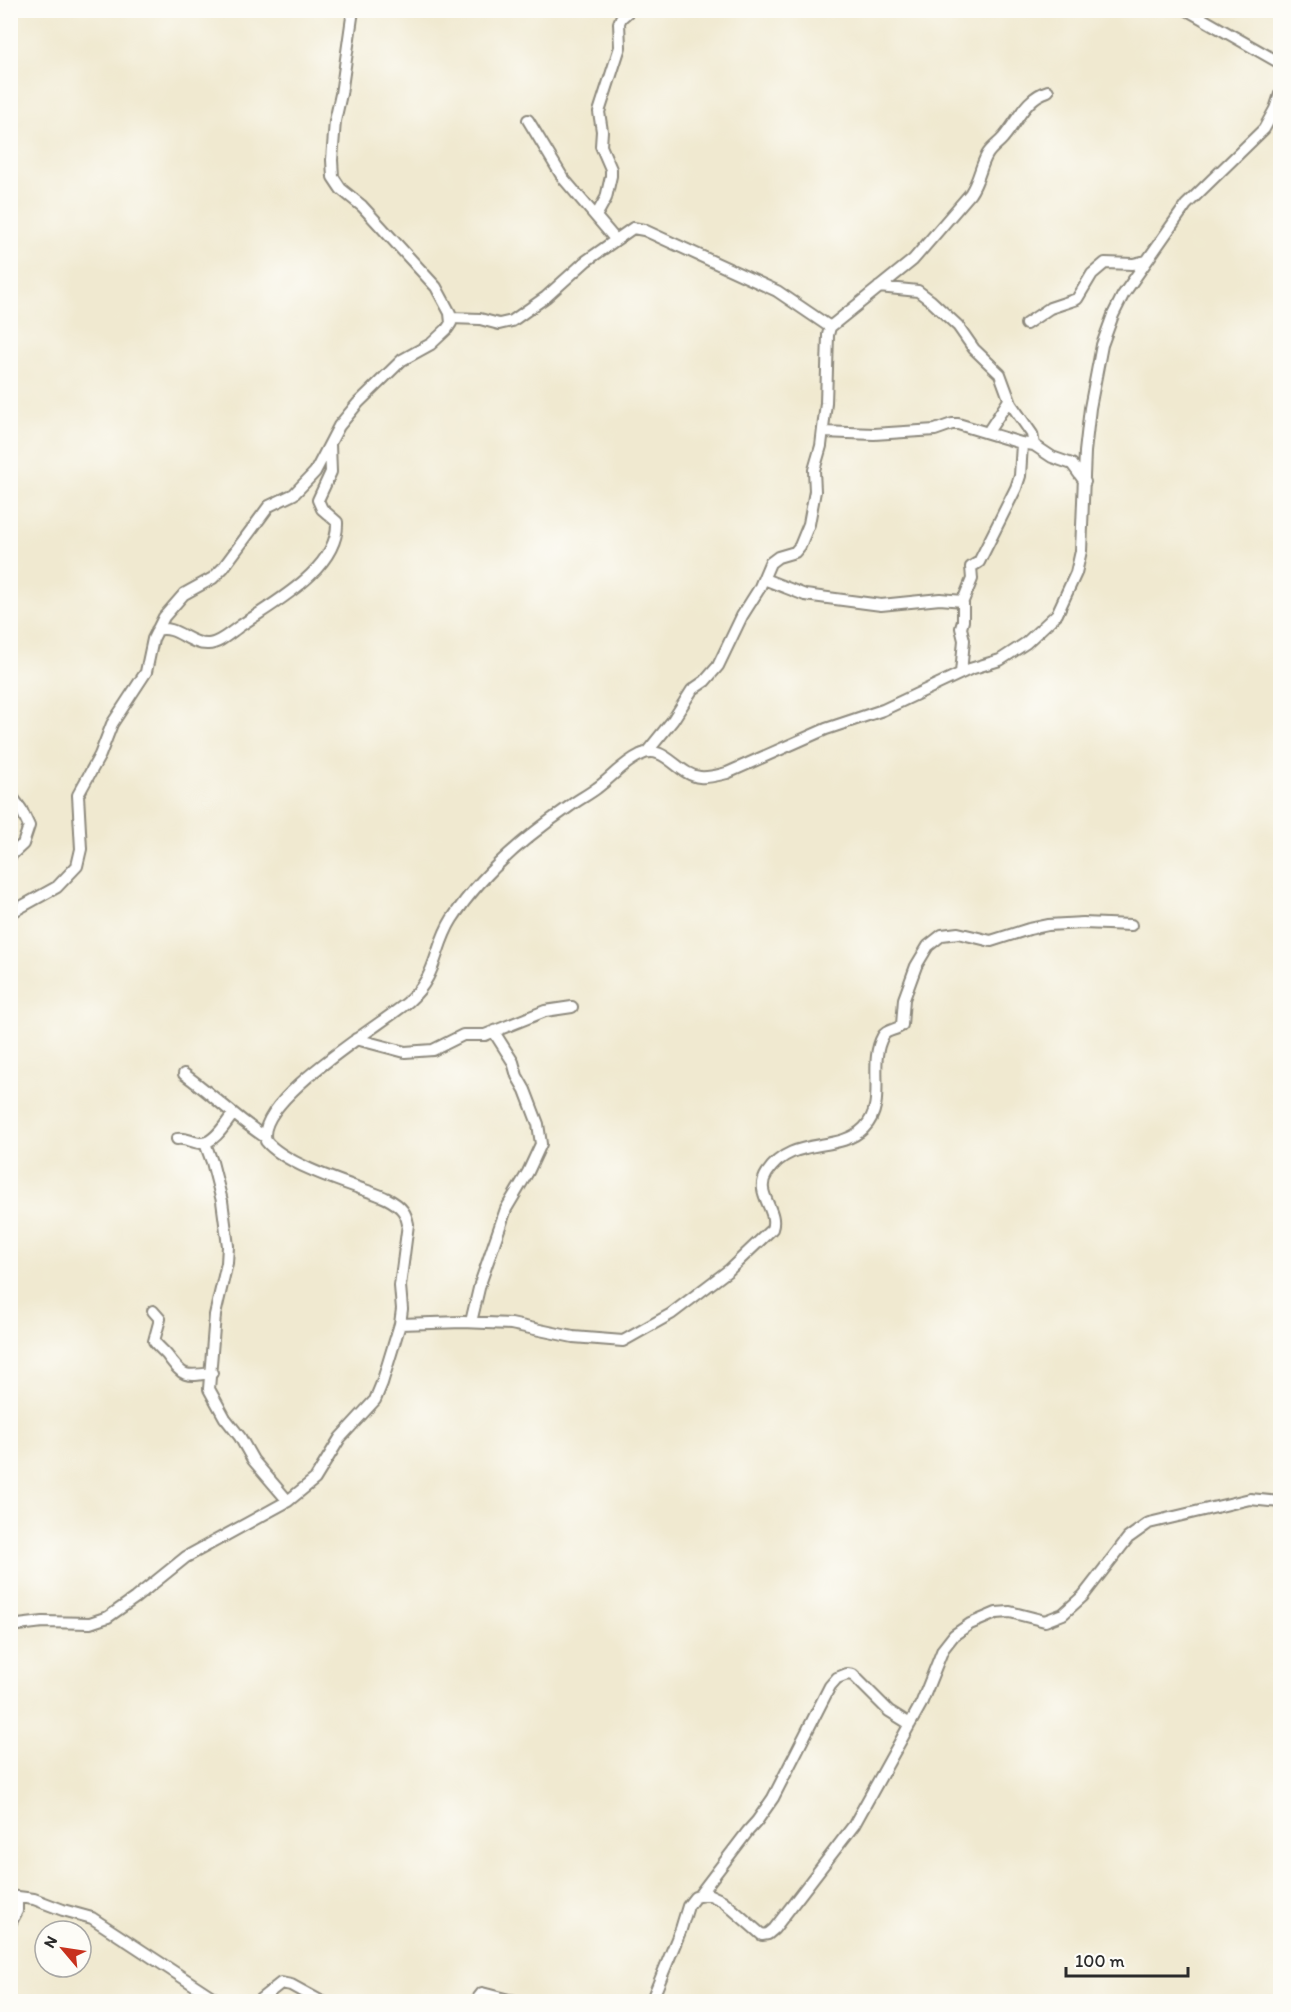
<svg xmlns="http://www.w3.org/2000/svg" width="1291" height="2012" viewBox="0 0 1291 2012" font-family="Itim,sans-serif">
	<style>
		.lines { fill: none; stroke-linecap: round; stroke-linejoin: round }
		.minor-casing { stroke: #8e8a7e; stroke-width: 14 }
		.minor { stroke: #fff; stroke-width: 10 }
	</style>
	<rect width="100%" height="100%" fill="#fdfcf7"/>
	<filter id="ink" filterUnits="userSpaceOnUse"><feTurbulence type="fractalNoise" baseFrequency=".0167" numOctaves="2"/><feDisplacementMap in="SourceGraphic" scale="12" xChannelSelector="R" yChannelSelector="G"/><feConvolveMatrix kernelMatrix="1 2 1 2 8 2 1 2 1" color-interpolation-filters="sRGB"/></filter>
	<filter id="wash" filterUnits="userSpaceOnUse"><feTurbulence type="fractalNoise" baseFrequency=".008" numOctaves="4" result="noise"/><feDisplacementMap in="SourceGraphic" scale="24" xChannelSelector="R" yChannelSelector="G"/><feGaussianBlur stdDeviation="1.35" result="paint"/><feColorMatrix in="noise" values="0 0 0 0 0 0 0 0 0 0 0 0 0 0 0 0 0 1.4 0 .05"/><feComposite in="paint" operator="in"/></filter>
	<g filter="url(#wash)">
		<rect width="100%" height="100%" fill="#f0e9d0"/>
	</g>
	<g filter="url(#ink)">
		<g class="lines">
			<defs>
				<path id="minor" d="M1187 10 1280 63
					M528 120 563 178 615 239
					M596 216 606 198 611 176V169L601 146 602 131 599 112 620 47 619 23 621 18 630 10
					M879 287 918 291 930 300 958 326 974 349 1000 374 1011 404 1032 434 1034 445
					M451 318 480 319 499 324 512 321 546 297 586 261 633 228 644 230 777 291 830 327
					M1026 324 1050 308 1077 299 1092 274 1105 263 1133 264 1146 261
					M823 432 874 434 935 430 952 424H958L1021 443 1034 445 1052 457 1072 464 1085 482
					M988 432 1009 400
					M764 579 805 595 881 605 940 599 963 601
					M157 630C176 624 189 645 208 644 219 644 231 632 240 626 273 603 339 569 337 522L322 509 318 500 331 472 330 444
					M961 673 964 640 961 628 963 621V601L972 579 971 567 979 562 1016 488 1020 476 1022 444
					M647 752 673 720 692 690 705 681 718 666 742 616 759 589 770 563 778 557 795 552 800 546 809 524 815 491 814 470 821 446 826 403 828 335 830 327 913 260 970 194C979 181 980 167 987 155 991 148 998 144 1003 138 1018 121 1025 98 1048 91
					M10 794 21 809 29 826 23 844 10 856
					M10 913 57 887 77 866 81 849 78 795 100 755 112 724 146 672 153 639 164 617 184 594 213 578 223 568 269 506 294 494 315 472 339 426 358 403 402 360 431 344 447 329 451 323 450 313 436 287 362 206 341 189 333 177 332 160 335 121 341 94 353 10
					M356 1039 405 1052 433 1050 463 1035H485L545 1011 572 1007
					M184 1074C212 1094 236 1118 265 1137
					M177 1139C186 1137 192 1143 201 1143 214 1144 226 1123 233 1114
					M205 1143 212 1162 222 1201 228 1246 227 1263 215 1315 209 1389 225 1418 240 1437 253 1460 288 1501
					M153 1311 160 1319 154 1341C158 1347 163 1350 167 1355 184 1377 183 1377 212 1373
					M471 1322 480 1284 506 1209 528 1172 541 1144 538 1124 525 1090 517 1076 513 1062 494 1032
					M400 1324 463 1322 511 1324 573 1337 623 1341 671 1314 729 1270 772 1229C779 1209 753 1194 767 1173 791 1135 838 1154 864 1128 888 1104 867 1064 883 1036 887 1029 896 1031 902 1025L904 999 916 966 928 946 942 935 958 933 991 941 1029 929 1048 925 1083 923 1131 925
					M10 1626 43 1622 90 1623 108 1617 135 1598 186 1557 288 1501 315 1479 340 1438 375 1400 382 1383 400 1324 402 1309 400 1286 408 1224C407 1219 406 1215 403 1211 394 1199 376 1194 362 1189 336 1180 283 1162 266 1141 253 1101 381 1025 408 1002 439 974 433 949 452 919 482 873 525 837 570 806 579 799 588 795 597 788 611 778 623 763 640 755 664 742 677 775 700 777 709 778 718 775 727 773L826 729 883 710 970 669 1000 660 1026 643 1057 614 1076 573 1081 551 1085 452 1090 408 1102 345 1113 315 1123 295 1186 205 1264 129 1275 109 1280 94
					M700 1894 748 1831 757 1821 773 1798 830 1686 837 1678 847 1674 853 1675 889 1711 910 1724
					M10 1896 34 1899 63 1910 92 1918 220 2002
					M10 1924 17 1911V1897
					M257 2002 281 1983 291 1985 322 2002
					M475 2002 482 1993 509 2000 522 2002
					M651 2002 681 1929 688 1906 695 1897 708 1894 723 1901 762 1935 768 1934 774 1929 854 1825 921 1704 943 1649 954 1635 970 1624 996 1613 1010 1612 1045 1621 1063 1614 1083 1596 1128 1538 1149 1523 1250 1499 1280 1502"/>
			</defs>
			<use href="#minor" class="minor-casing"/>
			<use href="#minor" class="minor"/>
		</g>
	</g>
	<rect width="1291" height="2012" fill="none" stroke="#fdfcf7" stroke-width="36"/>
	<g transform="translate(63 1949) rotate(299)"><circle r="28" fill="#fdfcf7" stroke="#a9a8a5" stroke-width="1.5"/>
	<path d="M0-4.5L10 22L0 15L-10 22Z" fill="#c8321e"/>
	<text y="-9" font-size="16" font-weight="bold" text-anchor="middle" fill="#2b2b2b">N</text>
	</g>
	<path d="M1066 1967v9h122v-9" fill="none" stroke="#2b2b2b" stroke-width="3"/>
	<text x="1075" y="1967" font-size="18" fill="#2b2b2b" stroke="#fdfcf7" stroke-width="4.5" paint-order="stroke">100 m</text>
</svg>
